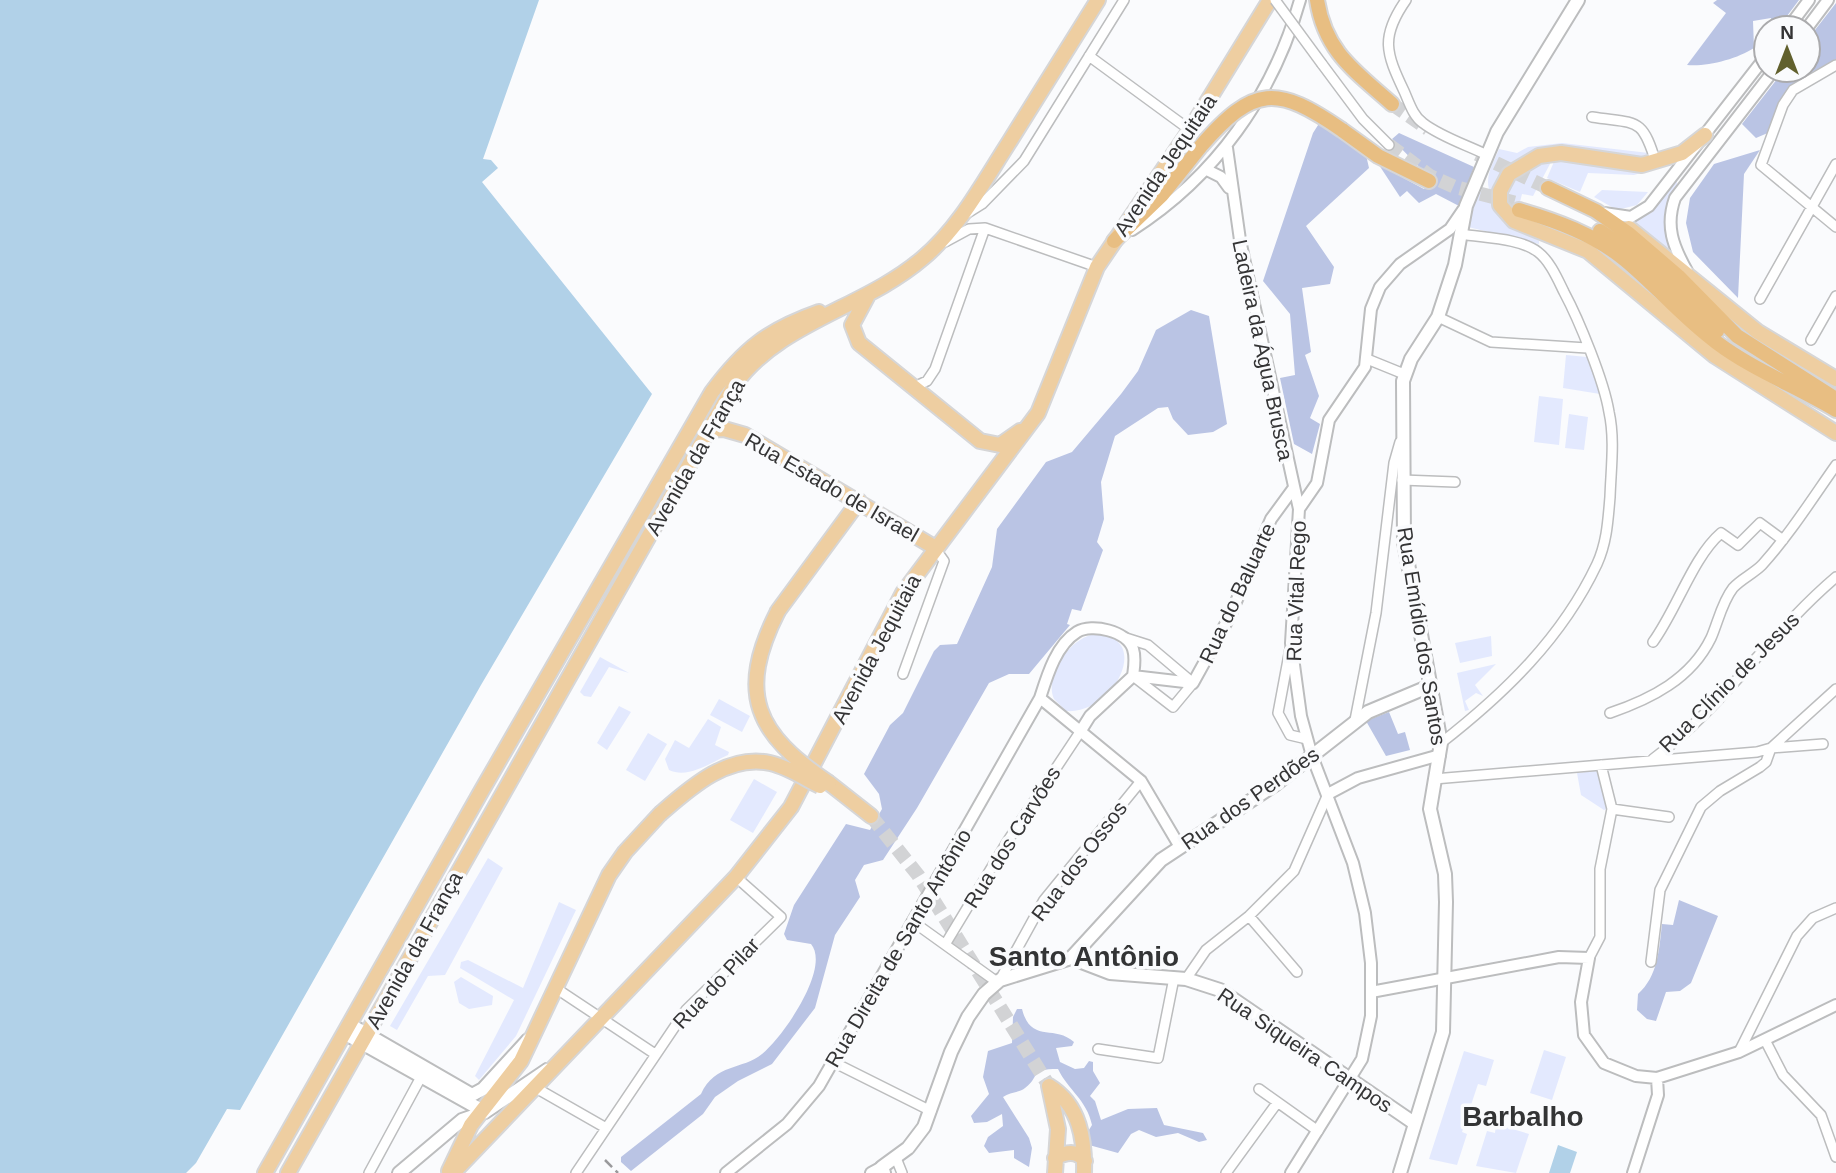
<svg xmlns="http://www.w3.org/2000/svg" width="1836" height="1173" viewBox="0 0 1836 1173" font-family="Helvetica,sans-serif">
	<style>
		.green { fill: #e3e9fe }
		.forest { fill: #bac4e4 }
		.water { fill: #b1d1e8 }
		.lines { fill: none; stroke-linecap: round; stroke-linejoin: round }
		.primary-tunnel { stroke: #d2d3d5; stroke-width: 14; stroke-dasharray: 14 7; stroke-linecap: butt }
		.trunk-tunnel { stroke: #d2d3d5; stroke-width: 14; stroke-dasharray: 14 7; stroke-linecap: butt }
		.minor-casing { stroke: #bcbdbe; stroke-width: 12 }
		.tertiary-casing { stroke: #bcbdbe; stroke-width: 14 }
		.secondary-casing { stroke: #bcbdbe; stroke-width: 16 }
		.primary-casing { stroke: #d6d6d7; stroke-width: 18 }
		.trunk-casing { stroke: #d6d6d7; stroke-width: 18 }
		.minor { stroke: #fff; stroke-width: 9 }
		.tertiary { stroke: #fff; stroke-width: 10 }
		.secondary { stroke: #fff; stroke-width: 12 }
		.primary { stroke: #eecea1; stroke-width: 14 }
		.trunk { stroke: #e8be82; stroke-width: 14 }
		.rail { stroke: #9a9a9c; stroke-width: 2.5; stroke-dasharray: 10 5; stroke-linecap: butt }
		.minor-bridge-casing { stroke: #bcbdbe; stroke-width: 12; stroke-linecap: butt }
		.primary-bridge-casing { stroke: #d6d6d7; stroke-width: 18; stroke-linecap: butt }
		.trunk-bridge-casing { stroke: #d6d6d7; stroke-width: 18; stroke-linecap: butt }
		.minor-bridge { stroke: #fff; stroke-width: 9 }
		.primary-bridge { stroke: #eecea1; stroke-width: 14 }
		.trunk-bridge { stroke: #e8be82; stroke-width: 14 }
		.labels { text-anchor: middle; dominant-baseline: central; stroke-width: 7; stroke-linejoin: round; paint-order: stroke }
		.street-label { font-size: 21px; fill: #343435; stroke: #fafbfd }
		.district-label { font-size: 28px; font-weight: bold; fill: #333435; stroke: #fafbfd }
	</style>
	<rect width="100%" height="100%" fill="#fafbfd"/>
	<path class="green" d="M1562 143 1649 153 1650 160 1546 150 1495 195 1491 194C1483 178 1493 164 1499 149L1517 153 1528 147Z
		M1556 157 1624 170 1657 168 1634 175 1588 173 1580 192 1547 178Z
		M1546 159 1550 164 1533 196 1522 194 1516 218 1508 212 1504 195 1508 182Z
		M1677 180C1677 215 1660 219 1675 258L1628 221 1651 213Z
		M1482 189 1494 200 1503 222 1539 241V244L1468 227 1472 208Z
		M1602 190 1648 192 1637 205 1617 210 1594 197Z
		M1566 355 1587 357 1600 394 1563 388Z
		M1539 396 1563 399 1559 445 1534 442Z
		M1569 414 1588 417 1584 450 1565 448Z
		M1091 635C1155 631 1116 715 1066 711L1054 699C1044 677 1068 641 1091 635Z
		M1491 636 1492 656 1460 663 1455 643Z
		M600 657 629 673 609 667 591 697 584 696 580 692Z
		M1496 664 1475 685 1483 696 1476 693 1465 701 1469 710 1465 711 1457 673Z
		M719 699 750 716 742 732 710 715Z
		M619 706 631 712 607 750 597 743Z
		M708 719 721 727 715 745 729 752 728 755C710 763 688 779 669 770L665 759 675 740 689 748Z
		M648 733 667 744 645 781 626 770Z
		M1595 771 1599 772 1609 808 1604 810 1581 795 1577 773Z
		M754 779 777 792 753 833 730 820Z
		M488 858 503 868 445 975 428 976 397 1030 390 1026Z
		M559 902 576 910 516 1036 479 1080 475 1076 514 1000 460 968 461 962 468 960 523 988Z
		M461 977 493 996 492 1005 469 1009 459 1003 454 982Z
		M1544 1050 1566 1057 1552 1100 1530 1093Z
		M1464 1051 1494 1060 1486 1086 1478 1084 1462 1132 1467 1134 1457 1165 1429 1159Z
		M1496 1124 1529 1134 1516 1173 1476 1166 1487 1131 1495 1133Z"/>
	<path class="forest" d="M1717 0H1799L1778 28 1772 27 1771 18 1753 21 1754 48C1737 59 1707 67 1687 65L1726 13 1713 3Z
		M1836 3V59C1792 83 1789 85 1770 132L1756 138 1742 124 1784 70H1808V39Z
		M1320 122 1366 155 1369 168 1306 226 1334 267 1330 284 1302 288 1311 352 1305 355 1319 396 1310 418 1320 424 1312 454 1294 444 1280 378 1295 375 1290 314 1263 281 1313 133Z
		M1399 133 1474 167 1459 206 1436 194 1419 203 1407 191 1400 197 1379 165 1424 189 1432 180 1392 139Z
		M1760 150 1744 174 1738 298 1693 252 1686 223 1690 198 1714 164Z
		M1191 310 1209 316 1227 424 1213 432 1188 435 1173 419 1168 407 1158 408 1115 436 1101 482 1104 519 1097 542 1103 550 1081 611 1072 609 1067 624 1070 625 1029 674H1009L989 683 917 808 883 860 864 865 855 880 860 897 835 935 815 1008 772 1064 738 1081 715 1097 703 1114 631 1171 621 1162V1157L701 1094C715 1063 743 1070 762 1054 783 1037 831 968 811 944L787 940 784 934 794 905 846 824 870 830 882 809 879 794 864 774 890 725 903 713 934 651 940 645 957 644 992 567 997 529 1046 462 1072 452 1121 394 1138 371 1156 330Z
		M1389 712 1398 734 1405 732 1410 750 1386 756 1366 721Z
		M1679 900 1718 916 1691 983 1680 991 1666 992 1656 1021 1647 1019 1637 1010 1638 994C1658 976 1659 950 1662 924L1673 925Z
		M1017 1009H1022C1031 1044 1054 1024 1074 1042L1072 1046 1056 1048 1060 1062 1075 1069 1084 1068 1089 1061 1093 1062V1071L1100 1083 1090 1096 1095 1101 1101 1120 1128 1109 1157 1108 1164 1125 1203 1133 1207 1140 1199 1142 1178 1133 1156 1137 1139 1130 1131 1134 1118 1153 1089 1145 1087 1133 1092 1125C1087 1100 1068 1090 1058 1069 1028 1069 1042 1075 1025 1088 1019 1093 1010 1092 1003 1097L1029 1138 1032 1148 1029 1167 1014 1158V1150L989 1153 984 1146 988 1137 1003 1126 1002 1114 987 1122 974 1123 971 1116 989 1094 983 1077 988 1051 1012 1043 1013 1017Z"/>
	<path class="water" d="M0 0H539L483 159 491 160 498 168 482 182 652 394 481 685 240 1110 227 1109 196 1163 186 1173H0Z
		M1558 1145 1577 1152 1570 1173H1549Z"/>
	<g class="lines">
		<path class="primary-tunnel" d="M871 816 918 875 1049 1086"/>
		<path class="trunk-tunnel" d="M1392 104 1428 129
			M1389 145 1430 176 1455 187 1520 204
			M1477 154 1548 188"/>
		<defs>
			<path id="minor" d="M1406 0C1380 37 1386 53 1404 91 1409 102 1413 116 1423 123 1441 137 1467 145 1487 155
				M1089 56 1190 130
				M1322 64 1363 119 1389 145
				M1836 65 1793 90 1783 105 1761 165 1836 227
				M1592 117C1637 124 1642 116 1656 163
				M966 214 982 204 1024 161 1124 0
				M945 242 969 229 985 228 1097 267
				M1760 299 1836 164
				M1438 317 1491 342 1587 348
				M1811 340 1836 296
				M1367 359 1404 374
				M914 387 927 381 935 369 985 228
				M1402 480 1455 482
				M1126 638 1148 645 1193 683 1173 707 1133 676
				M1653 642C1677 609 1693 557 1721 533L1738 545 1760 523 1783 540
				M1290 649 1278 713 1290 735 1307 739
				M903 674 944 561 934 547
				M1610 713C1651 699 1691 679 1711 638 1718 622 1722 602 1733 588 1741 579 1753 574 1762 565 1790 534 1812 499 1836 465
				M1355 720 1376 613 1394 463 1400 442
				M1441 743C1505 693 1562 638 1597 564 1607 542 1608 520 1610 497 1611 468 1615 439 1609 412 1604 381 1579 320 1564 292 1558 280 1550 261 1538 252 1520 238 1484 238 1461 234
				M1771 748 1823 744
				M1653 759C1721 709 1771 632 1836 577
				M1434 779 1757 752 1771 748 1836 689
				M1612 809 1669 817
				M1249 916 1297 972
				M912 921 997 982
				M946 943 1007 842 1080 732
				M1589 958 1600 937V869L1612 809 1601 765
				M1651 962 1660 890 1701 807 1720 791 1760 767 1766 762 1771 748
				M1186 979 1206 950 1249 916 1294 871 1328 794
				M1000 980 1044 900 1141 781
				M557 989 655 1054
				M1765 1040 1783 1075 1821 1115 1836 1157
				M1098 1049 1158 1058 1174 978
				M1739 1052 1797 936 1813 918 1836 908
				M833 1062 931 1111
				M536 1088 606 1128
				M1259 1089 1318 1131
				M896 1158 902 1173
				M369 1173 421 1077
				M576 1173 686 1010 781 917 736 877
				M1226 1173 1277 1103"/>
			<path id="tertiary" d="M1788 28 1809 0
				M1807 28 1828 0
				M1227 148 1240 240 1299 509 1291 643 1301 716 1312 756 1353 863 1365 913 1371 963V1016L1362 1059 1291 1173
				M1207 170 1221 177 1229 188
				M1604 213 1631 217 1649 206 1766 56
				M1132 230C1215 177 1273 96 1300 0
				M1687 271C1673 246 1665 226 1675 198L1774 70
				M1299 509 1317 483 1329 420 1365 367 1371 309 1380 287 1400 264 1450 229 1463 210
				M1133 676 1193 683 1230 616 1271 519 1293 489
				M1040 698 1141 781 1180 847
				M1328 794 1358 778 1440 755
				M1371 992 1559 957 1589 958 1581 1002 1584 1035 1604 1063 1636 1076 1657 1078 1739 1052 1836 1005
				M726 1173 787 1124 819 1086 1040 698C1047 676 1056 645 1077 632 1092 623 1127 631 1133 649 1136 658 1134 668 1133 676L1090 716 1080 732
				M871 1173 882 1167
				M1633 1173 1658 1095 1657 1078"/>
			<path id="secondary" d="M1071 958 1161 860 1276 784 1368 712 1430 686
				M349 1024 472 1095 483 1089 528 1040
				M344 1033 485 1112
				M399 1173 462 1120 485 1112 547 1070
				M884 1173 882 1167 908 1148 924 1127 951 1052 968 1017 984 994 1000 980 1071 958 1110 973 1186 979 1220 990 1414 1123
				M1400 1173 1443 1032 1446 902 1445 874 1430 809 1441 743 1404 542 1403 381 1411 359 1438 317 1455 265 1466 206 1497 132 1578 0"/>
			<path id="primary" d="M1705 135 1682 153 1642 165 1561 153 1539 156 1509 174 1500 191V205L1514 221 1588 251 1715 356 1836 433
				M1629 228 1758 332 1836 379
				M867 297 852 325 859 343 980 441 1000 445 1020 431
				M705 430 724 429 745 435 934 547
				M778 611 859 501
				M829 783 871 816
				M1049 1086C1080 1105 1085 1140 1084 1173
				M1049 1086 1058 1129 1055 1173
				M1055 1158C1066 1152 1077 1150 1085 1161
				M449 1171 471 1125 521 1061 609 875 625 852 660 814
				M265 1173 482 790 712 392C744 349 768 330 819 312
				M288 1173 735 384C781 321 865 308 923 258 959 228 983 183 1008 144 1038 96 1068 48 1098 0
				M453 1173 736 877 791 807 903 593 1038 413 1097 267 1190 130 1270 0"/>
			<path id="trunk" d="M1317 0C1325 52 1355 71 1392 104
				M1342 130 1378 156 1429 181
				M1548 188 1596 211 1629 234 1678 276 1737 336 1836 399
				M1519 210C1557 221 1593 234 1624 259 1656 285 1682 317 1716 342 1753 370 1796 386 1836 410
				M1600 231 1638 257 1717 331
				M1114 241 1162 195 1201 146"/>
		</defs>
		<use href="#minor" class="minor-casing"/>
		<use href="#tertiary" class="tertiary-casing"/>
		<use href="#secondary" class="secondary-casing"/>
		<use href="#primary" class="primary-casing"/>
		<use href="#trunk" class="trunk-casing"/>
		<use href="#minor" class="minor"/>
		<use href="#tertiary" class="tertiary"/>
		<use href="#secondary" class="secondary"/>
		<use href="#primary" class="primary"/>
		<use href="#trunk" class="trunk"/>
		<path class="rail" d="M605 1160 618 1173"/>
		<defs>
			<path id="minor-bridge" d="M1275 0 1322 64"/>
			<path id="primary-bridge" d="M778 611C736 694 756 734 829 783
				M660 814C690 788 727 754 770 763 788 767 804 778 820 786"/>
			<path id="trunk-bridge" d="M1201 146C1254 85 1277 85 1342 130"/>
		</defs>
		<use href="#minor-bridge" class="minor-bridge-casing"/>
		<use href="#primary-bridge" class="primary-bridge-casing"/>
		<use href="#trunk-bridge" class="trunk-bridge-casing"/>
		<use href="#minor-bridge" class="minor-bridge"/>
		<use href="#primary-bridge" class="primary-bridge"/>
		<use href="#trunk-bridge" class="trunk-bridge"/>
	</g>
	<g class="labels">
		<g class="street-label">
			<text transform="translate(1165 165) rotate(-56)">Avenida Jequitaia</text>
			<text transform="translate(1263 350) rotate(78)">Ladeira da Água Brusca</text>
			<text transform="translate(695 457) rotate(-60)">Avenida da França</text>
			<text transform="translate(832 487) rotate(30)">Rua Estado de Israel</text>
			<text transform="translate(1296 591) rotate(-88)">Rua Vital Rego</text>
			<text transform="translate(1237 593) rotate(-65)">Rua do Baluarte</text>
			<text transform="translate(1422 636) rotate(81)">Rua Emídio dos Santos</text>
			<text transform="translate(876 649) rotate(-62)">Avenida Jequitaia</text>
			<text transform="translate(1729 682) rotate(-45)">Rua Clínio de Jesus</text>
			<text transform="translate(1250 798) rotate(-35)">Rua dos Perdões</text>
			<text transform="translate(1012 837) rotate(-58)">Rua dos Carvões</text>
			<text transform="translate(1079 861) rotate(-53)">Rua dos Ossos</text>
			<text transform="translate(898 948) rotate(-60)">Rua Direita de Santo Antônio</text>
			<text transform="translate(414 950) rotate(-61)">Avenida da França</text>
			<text transform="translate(716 983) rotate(-47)">Rua do Pilar</text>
			<text transform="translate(1305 1050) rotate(34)">Rua Siqueira Campos</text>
		</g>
		<g class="district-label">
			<text x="1084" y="956">Santo Antônio</text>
			<text x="1523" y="1116">Barbalho</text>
		</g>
	</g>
	<g transform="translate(1787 49)"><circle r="33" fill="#fafbfd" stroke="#ababad" stroke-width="2"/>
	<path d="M0-5L12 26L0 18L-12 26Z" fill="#61602d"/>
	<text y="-10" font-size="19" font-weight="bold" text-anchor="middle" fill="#343435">N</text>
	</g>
</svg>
